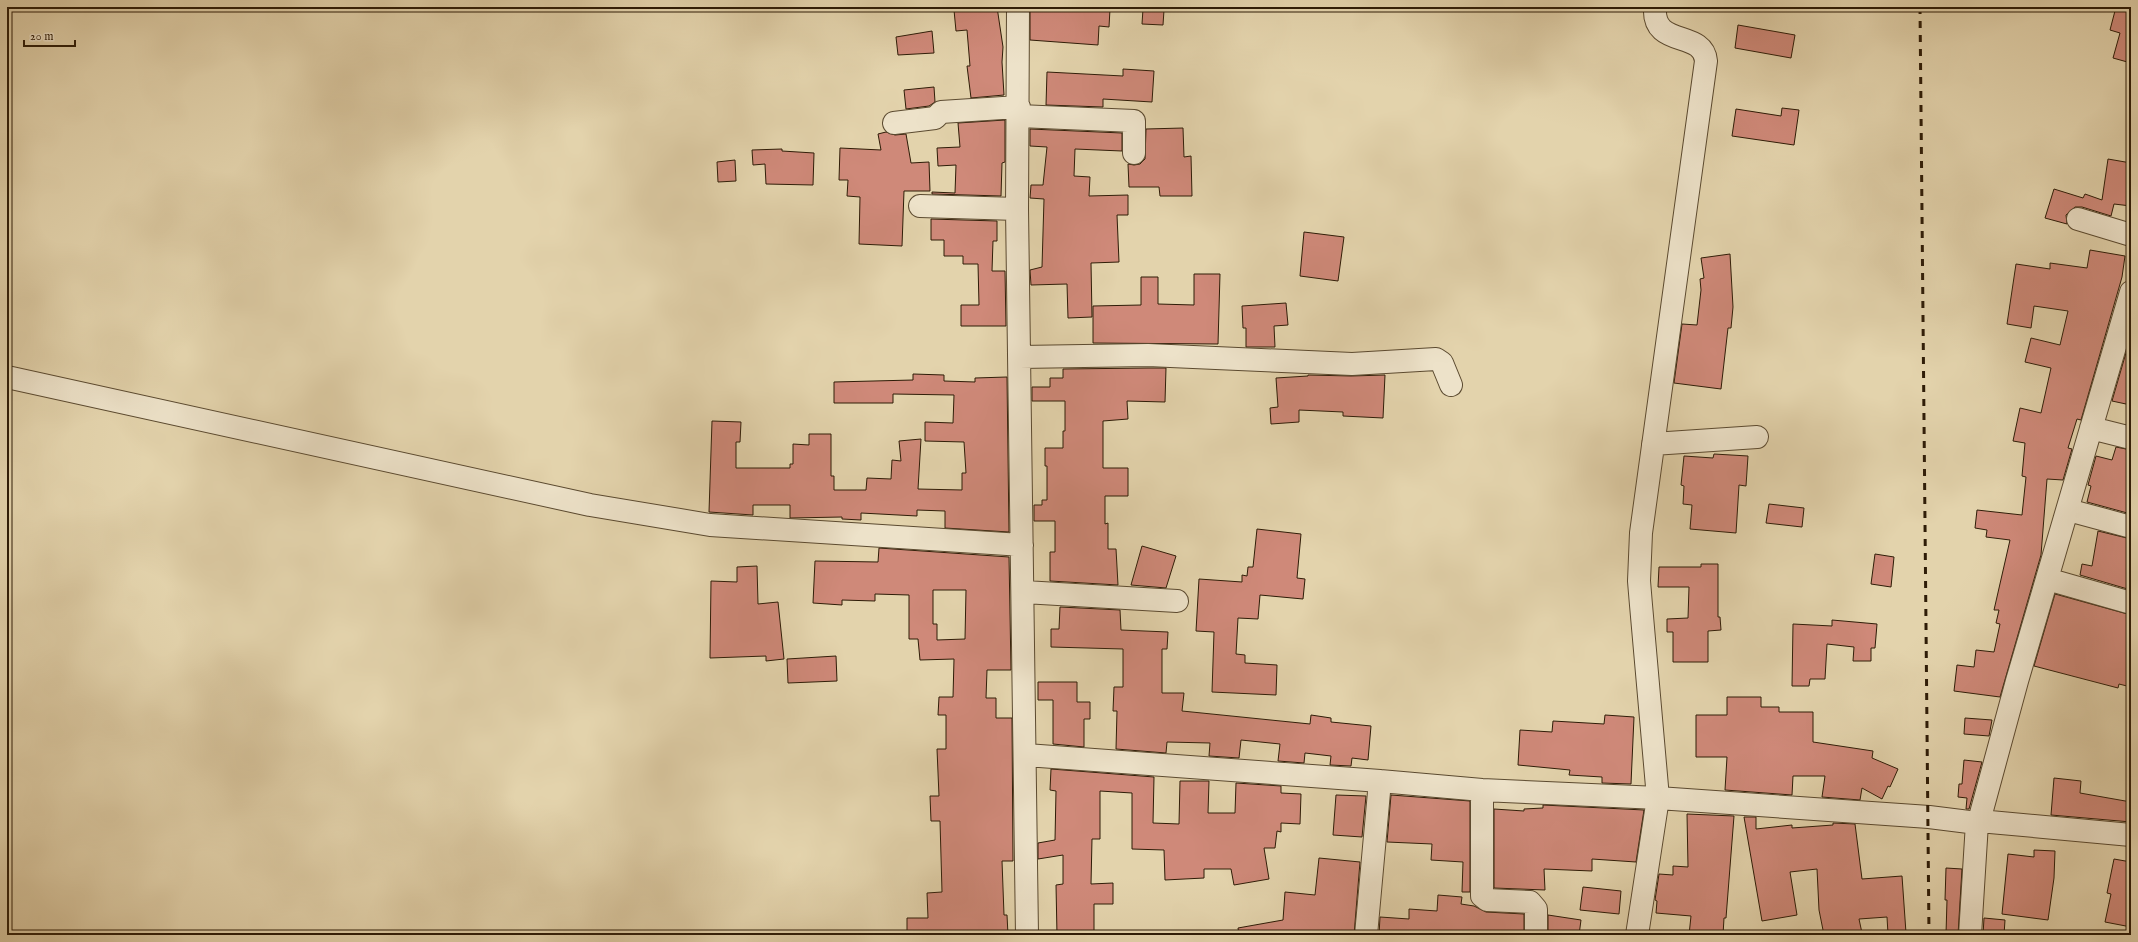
<svg xmlns="http://www.w3.org/2000/svg" width="2138" height="942" viewBox="0 0 2138 942" font-family="'IM FELL English',serif">
	<style>
		.building { fill: #cf8979; stroke: #2e1c07; fill-rule: evenodd }
		.lines { fill: none; stroke-linecap: round; stroke-linejoin: round }
		.minor-casing { stroke: #5b4a30; stroke-width: 24 }
		.minor { stroke: #ede2c9; stroke-width: 22 }
		.rail { stroke: #2e1c07; stroke-width: 3; stroke-dasharray: 7 7; stroke-linecap: butt }
	</style>
	<rect width="100%" height="100%" fill="#e3d3ac"/>
	<filter id="stains"><feTurbulence type="fractalNoise" baseFrequency=".005" numOctaves="4"/><feColorMatrix values="0 0 0 0 .2 0 0 0 0 .09 0 0 0 0 .02 0 0 0 .5 -.17"/></filter>
	<radialGradient id="worn" r=".72"><stop offset=".6" stop-color="#630" stop-opacity="0"/><stop offset="1" stop-color="#630" stop-opacity=".3"/></radialGradient>
	<path class="building" d="M982 7H997L1003 47 1002 62 1004 95 971 98 967 66H970L967 30 956 31 954 10Z
		M1104 7V9H1110L1109 27 1099 26 1098 45 1030 40V8Z
		M2116 7H2131V63L2113 58 2120 33 2110 30Z
		M1143 9 1164 10 1163 25 1142 24Z
		M1738 25 1795 35 1791 58 1735 48Z
		M932 31 934 53 898 55 896 37Z
		M1123 69 1154 71 1152 102 1103 99V107L1046 105 1047 72 1123 76Z
		M934 87 935 102 929 106 906 109 904 90Z
		M1782 108 1799 110 1794 145 1732 136 1736 109 1781 116Z
		M1005 120V162L1002 163 1001 196 932 194V192L955 193 956 165 938 166 937 148 960 147 958 123Z
		M1183 128 1184 157 1191 156 1192 196H1160L1159 187H1129L1128 164 1134 165 1140 164 1145 159 1146 129Z
		M1030 129 1122 133V151L1075 149 1074 176 1090 177 1089 196 1128 195V215H1117L1119 262 1091 263 1092 317 1068 318 1067 284 1031 285 1030 270 1042 267 1044 199 1030 198 1031 185H1043L1047 147 1030 146Z
		M886 132 895 135 906 134 911 163 929 162 930 191H904L902 246 859 244 860 197 847 196 848 180H839L840 148 881 150 878 134Z
		M782 149V151L814 153 813 185 766 184 765 164 753 165 752 150Z
		M2108 159 2131 163V206L2114 204 2111 216 2082 207H2075L2066 215 2067 224 2045 218 2054 189 2083 198 2085 194 2102 200Z
		M735 160 736 181 718 182 717 162Z
		M931 219 997 221V241H993L992 271H1005L1006 326H961V305H979L978 264H963V256H944V240H931Z
		M1304 232 1344 237 1338 281 1300 276Z
		M2090 250 2125 256 2122 277 2081 420 2077 419 2068 448 2072 449 2063 480 2047 479 2041 555 2000 697 1954 691 1957 665 1974 667 1976 650 1994 652 2000 624 1996 623 1999 610H1994L2010 540 1986 537 1987 530 1975 528 1977 510 2022 515 2026 477 2022 476 2025 443 2013 441 2020 408 2041 413 2051 368 2025 362 2031 338 2060 345 2068 311 2034 306 2031 328 2007 324 2016 264 2050 269V263L2087 268Z
		M1730 254 1733 307 1731 328H1728L1721 389 1674 383 1682 324 1697 325 1701 290 1700 279 1704 278 1701 258Z
		M1194 274H1220L1218 344 1093 343V306L1141 305V277H1158V304L1194 305Z
		M1286 303 1288 325 1274 326 1275 347H1246V328H1243L1242 306Z
		M2130 339 2131 404 2127 403 2126 404 2112 401Z
		M1148 368H1166L1165 402 1127 401 1128 419 1103 421V468H1128V496H1105V524L1108 523V549H1116L1118 585 1050 581V552H1055V521H1034V505H1042V500H1047V466H1045V448H1063V431H1065V401H1032V387H1050V378H1063V369Z
		M913 374 944 375V381L975 382V378L1007 377 1009 532 945 528V511L917 510V516L861 513V520L842 519V517L790 518V505H753V515L709 512 712 421 741 422 740 442H736V468H790V464H793V444L809 445V434H831V476H834V490H866L867 478 891 479 892 460 901 461 899 441 921 439 918 489 962 490V473H966L964 442 925 441V422L953 423 954 395 893 394V403H834V382L913 380Z
		M1308 375 1351 376 1385 375 1383 418 1343 416V412L1299 410V422L1271 424 1270 408 1278 407 1276 378 1308 376Z
		M2116 447 2131 450V514L2087 502 2091 486 2088 485 2096 456 2112 460Z
		M1714 454 1748 456 1746 486 1739 485 1736 533 1690 529 1692 505 1683 504 1684 486 1681 485 1684 456 1713 458Z
		M1769 504 1804 508 1802 527 1766 523Z
		M1257 529 1301 534 1297 578 1305 579 1303 599 1260 595 1258 619 1238 618 1236 654 1245 655V663L1277 665 1276 695 1212 692 1214 632 1196 631 1199 579 1242 582V575L1247 576 1248 567H1253Z
		M2098 531 2131 539V590L2080 575 2082 564 2092 566Z
		M1142 546 1176 556 1166 588 1131 585Z
		M879 548 1009 557 1011 670H987L986 698H996V718H1012L1013 861H1002L1004 915H1007L1008 935H907V918H928L927 893 942 892 940 821H931L930 796H939L937 749H946V715H938L939 697H953L954 659 920 660 918 639H909V595L875 594V601L842 600V605L813 603 815 561 878 562ZM933 590H966L965 639 937 640V624H933Z
		M1875 554 1894 557 1891 587 1871 584Z
		M1701 564H1718V617H1720L1721 630 1708 631V662H1673V632H1667V619L1688 618 1689 587H1658L1659 567H1701Z
		M757 566 758 604 778 602 784 659 766 661V656L710 658 711 581 737 582V567Z
		M2055 594 2131 615V687L2119 684 2118 688 2034 666Z
		M1060 607 1120 610 1121 630 1168 632 1167 649H1162V693H1184L1182 711 1310 724 1311 715 1331 718V722L1371 726 1368 760 1352 758 1351 766 1330 765 1331 756 1305 753 1304 763 1278 761 1280 744 1241 740 1239 758 1209 756 1210 743 1167 742 1166 753 1116 749 1117 711H1113L1114 687H1123V649L1051 647V629H1059Z
		M1832 620 1877 624 1875 648H1871V661H1853L1854 647 1827 644 1825 679H1810L1809 686H1792L1793 624 1832 626Z
		M836 656 837 681 788 683 787 659Z
		M1038 682H1077V702H1090V719H1084V747L1053 744V700H1038Z
		M1727 697H1761V707H1779V712H1813V742L1873 751 1872 758 1898 769 1890 787 1888 786 1882 799 1862 788 1860 800 1822 797 1825 776H1793L1792 795 1725 790 1727 757H1696V715H1727Z
		M1605 715 1634 717 1631 784 1602 783V777L1569 775 1570 770 1518 765 1520 730 1552 732 1553 721 1604 724Z
		M1965 718 1992 720 1989 736 1964 734Z
		M1964 760 1982 762 1969 809H1966L1967 798 1958 797 1959 784H1962Z
		M1051 769 1154 777 1153 823 1179 824 1180 781H1209L1208 813H1235L1236 783 1281 786V793L1301 794 1300 824 1281 823V832L1277 831 1275 848H1264L1269 879 1234 885 1231 869H1204V878L1165 880 1164 850 1132 849V793L1100 791V839H1092L1091 884 1113 883V904H1094V935H1057L1056 885 1063 884V855L1038 859V843L1055 840 1056 791 1050 790Z
		M2054 778 2081 781 2080 793 2131 802V822L2051 815Z
		M1336 795 1366 796 1362 837 1333 835Z
		M1391 795 1470 801V892H1462L1463 862 1431 860 1432 844 1387 842Z
		M1543 805 1644 810 1636 862 1592 859V871L1544 869 1545 890 1494 888V809L1524 811V809L1543 808Z
		M1687 814 1734 816 1726 918H1724L1723 935H1689L1691 916 1656 913 1657 901 1655 900 1659 874 1673 875V866L1688 867Z
		M1744 817H1756V829L1792 825V828L1833 825V823L1855 824 1862 879 1902 876 1906 933 1888 934 1887 917 1859 919 1862 933 1847 935 1846 931 1824 935 1819 910 1817 869 1790 872 1797 915 1762 921Z
		M2034 850 2055 851 2054 878 2048 920 2002 914 2008 854 2034 857Z
		M1319 858 1360 862 1354 935H1239L1238 928 1283 920 1285 892 1315 895Z
		M2114 859 2131 862V927L2105 922 2111 894 2107 893Z
		M1946 868 1962 869 1958 935 1946 934 1947 900H1945Z
		M1583 887 1621 891 1619 914 1580 910Z
		M1438 895 1462 897 1461 904 1474 906 1486 912 1524 914V935H1379L1380 917 1409 919V909L1437 911Z
		M1548 915 1581 920 1579 935H1548Z
		M1984 918 2005 920 2004 935H1983Z"/>
	<g class="lines">
		<defs>
			<path id="minor" d="M1018 7 1017 209 1027 935
				M1019 116 1134 121V153
				M894 123 935 118 941 112 1019 107
				M920 206 1017 209
				M2078 219 2131 235
				M1020 357 1148 355 1352 364 1436 359 1442 363 1451 385
				M7 377 590 505 710 525 1022 545
				M2091 428 2131 438
				M1653 444 1757 437
				M2068 510 2131 527
				M2047 579 2131 603
				M1024 592 1177 601
				M1026 755 1380 781 1482 790 1658 798 1929 817 1977 823 1979 821 2131 835
				M1482 790V896L1487 900 1530 902 1536 909V935
				M1979 821 2017 681 2131 292
				M1366 935 1380 781
				M1637 935 1658 798 1641 605 1639 581 1641 533 1706 61C1703 29 1652 49 1655 7
				M1970 935 1977 823"/>
		</defs>
		<use href="#minor" class="minor-casing"/>
		<use href="#minor" class="minor"/>
		<path class="rail" d="M1920 7 1929 935"/>
	</g>
	<rect width="2138" height="942" fill="none" stroke="#e3d3ac" stroke-width="24"/>
	<rect x="8" y="8" width="2122" height="926" fill="none" stroke="#2e1c07" stroke-width="2"/>
	<rect x="12" y="12" width="2114" height="918" fill="none" stroke="#2e1c07"/>
	<path d="M24 40v6h51v-6" fill="none" stroke="#2e1c07" stroke-width="2"/>
	<text x="30" y="40" font-size="12" fill="#2e1c07" stroke="#ede2c9" stroke-width="3" paint-order="stroke">20 m</text>
	<rect width="100%" height="100%" filter="url(#stains)"/>
	<rect width="100%" height="100%" fill="url(#worn)"/>
</svg>
